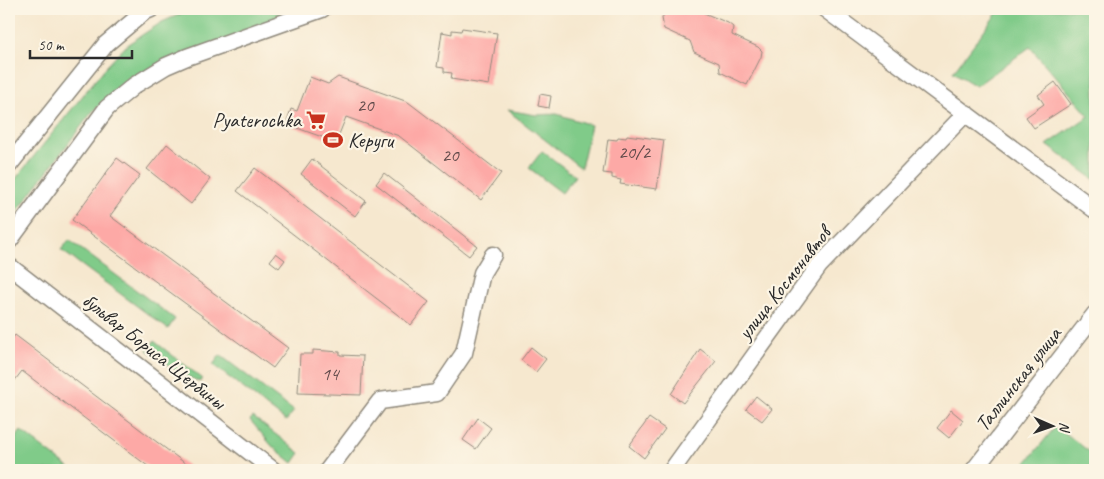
<svg xmlns="http://www.w3.org/2000/svg" width="1104" height="479" viewBox="0 0 1104 479" font-family="Caveat,sans-serif">
	<style>
		.green { fill: #80cb89; stroke: #567b5a }
		.building { fill: #fda9a6 }
		.lines { fill: none; stroke-linecap: round; stroke-linejoin: round }
		.minor-casing { stroke: #908a7d; stroke-width: 19 }
		.minor { stroke: #fff; stroke-width: 16 }
		.labels { text-anchor: middle; dominant-baseline: central; stroke-width: 4.5; stroke-linejoin: round; paint-order: stroke }
		.number-label { font-size: 19px; fill: #604a4a }
		.poi-label { font-size: 21px; fill: #2b2b2b; stroke: #fcf5e5; text-anchor: end }
		.street-label { font-size: 21px; fill: #2b2b2b; stroke: #fcf5e5 }
	</style>
	<rect width="100%" height="100%" fill="#fcf5e5"/>
	<filter id="ink" filterUnits="userSpaceOnUse"><feTurbulence type="fractalNoise" baseFrequency=".02" numOctaves="2"/><feDisplacementMap in="SourceGraphic" scale="10" xChannelSelector="R" yChannelSelector="G"/><feConvolveMatrix kernelMatrix="1 2 1 2 8 2 1 2 1" color-interpolation-filters="sRGB"/></filter>
	<filter id="wash" filterUnits="userSpaceOnUse"><feTurbulence type="fractalNoise" baseFrequency=".0096" numOctaves="4" result="noise"/><feDisplacementMap in="SourceGraphic" scale="20" xChannelSelector="R" yChannelSelector="G"/><feGaussianBlur stdDeviation="1.12" result="paint"/><feColorMatrix in="noise" values="0 0 0 0 0 0 0 0 0 0 0 0 0 0 0 0 0 1.4 0 .05"/><feComposite in="paint" operator="in"/></filter>
	<g filter="url(#wash)">
		<rect width="100%" height="100%" fill="#f6e8cf"/>
		<path class="green" d="M192 9H309L116 92 92 112 9 222V187L105 68 128 44 162 22Z
			M1000 9H1095V180L1047 145 1089 116 1030 47 976 86 953 72Z
			M507 110 536 115 557 114 591 125 581 168Z
			M542 151 575 176 562 193 529 168Z
			M69 240 175 319 168 329 61 250Z
			M154 341 203 379 200 382 176 371 147 350Z
			M220 355 294 411 286 421 213 365Z
			M253 417 300 453 293 463 272 446 250 420Z
			M1056 426 1095 456V470H1020Z
			M21 431 72 470H9V447Z"/>
		<g id="blocks">
			<path class="building" d="M667 9H704V13L728 23 733 27 732 35 758 47 762 51 761 57 747 85 720 72 719 63 694 52 690 41 664 29 662 18Z
				M462 28 497 33 489 85 451 79 452 73 444 72V68L437 67 442 32 452 34V30L461 31Z
				M310 77 328 84 338 77 408 102 501 173 481 200 399 136 346 117 336 142 286 124 291 109 297 111Z
				M1055 82 1071 104 1034 128 1026 117 1044 104 1038 95Z
				M540 94 551 96 549 108 538 106Z
				M627 135 664 140 657 189 620 184 621 180 612 178V174L603 173 608 139 617 140 618 137 626 138Z
				M167 144 210 179 191 204 147 169Z
				M117 158 140 175 110 216 288 348 273 368 72 220Z
				M312 159 366 201 355 216 301 174Z
				M255 168 429 302 411 325 237 191Z
				M384 173 477 246 469 256 376 184Z
				M276 253 285 260 279 268 270 261Z
				M15 335 194 470H153L22 371 9 388V343Z
				M531 347 546 359 536 372 521 360Z
				M700 349 716 361 683 403 671 394Z
				M313 350 340 352V355L363 356 361 395 298 393 300 354H313Z
				M756 396 772 409 762 421 746 409Z
				M951 410 963 420 949 438 937 428Z
				M478 418 491 428 476 449 463 440Z
				M649 418 665 429 644 458 629 446Z"/>
		</g>
	</g>
	<g filter="url(#ink)">
		<use href="#blocks" fill-opacity="0" stroke="#908a7d" stroke-width="1"/>
		<g class="lines">
			<defs>
				<path id="minor" d="M825 9 1095 210
					M9 165 106 44 144 12 151 9
					M9 241 107 108 135 85 166 66 187 57 322 9
					M9 266 273 470
					M328 470 380 401 437 393 464 353 482 273 493 255
					M672 470 819 266 966 113
					M974 470 1095 314"/>
			</defs>
			<use href="#minor" class="minor-casing"/>
			<use href="#minor" class="minor"/>
		</g>
	</g>
	<defs>
		<symbol id="supermarket-bare" viewBox="-9 -9 18 18"><path d="M-6-5.5h2.5l.6 2H6L4.5 2H-2.5L-4.4-4H-6ZM-1.5 3.2a1.3 1.3 0 1 0 .1 0ZM3 3.2a1.3 1.3 0 1 0 .1 0Z" fill="#c8321e" stroke="#fcf5e5" stroke-width="2.5" paint-order="stroke"/></symbol>
		<symbol id="stadium-bare" viewBox="-9 -9 18 18"><path d="M0-5a6.5 5 0 1 0 0 10a6.5 5 0 1 0 0-10ZM-3.5-1.8h7v3.6h-7Z" fill="#c8321e" stroke="#fcf5e5" stroke-width="2.5" paint-order="stroke"/></symbol>
	</defs>
	<g fill-rule="evenodd">
		<use href="#supermarket-bare" x="302" y="106" width="28" height="28"/>
		<use href="#stadium-bare" x="319" y="126" width="28" height="28"/>
	</g>
	<g class="labels">
		<g class="number-label">
			<text x="365" y="105">20</text>
			<text x="634" y="152">20/2</text>
			<text x="450" y="155">20</text>
			<text x="330" y="374">14</text>
		</g>
		<g class="poi-label">
			<text x="301" y="120">Pyaterochka</text>
			<text x="348" y="140" text-anchor="start">Керуги</text>
		</g>
		<g class="street-label">
			<text transform="translate(784 283) rotate(-52)">улица Космонавтов</text>
			<text transform="translate(154 351) rotate(38)">бульвар Бориса Щербины</text>
			<text transform="translate(1018 379) rotate(-52)">Таллинская улица</text>
		</g>
	</g>
	<rect width="1104" height="479" fill="none" stroke="#fcf5e5" stroke-width="30"/>
	<g transform="translate(1052 426) rotate(92)" stroke="#fcf5e5" stroke-width="4" paint-order="stroke">
	<path d="M0-4L9 19L0 12L-9 19Z" fill="#2b2b2b"/>
	<text y="-8" font-size="14" font-weight="bold" text-anchor="middle" fill="#2b2b2b">N</text>
	</g>
	<path d="M30 50v8h102v-8" fill="none" stroke="#2b2b2b" stroke-width="2.5"/>
	<text x="38" y="50" font-size="15" fill="#2b2b2b" stroke="#fcf5e5" stroke-width="4" paint-order="stroke">50 m</text>
</svg>
